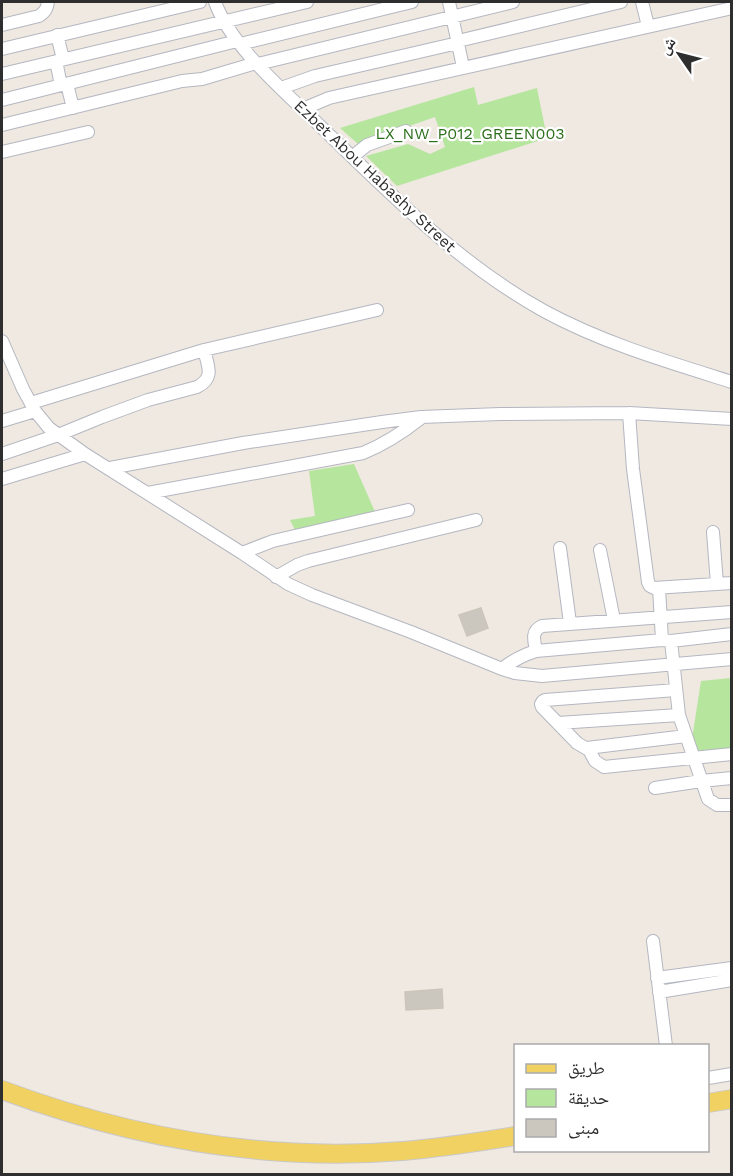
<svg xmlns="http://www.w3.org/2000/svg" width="733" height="1176" viewBox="0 0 733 1176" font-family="'Work Sans','Noto Naskh Arabic',sans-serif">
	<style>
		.green { fill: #b6e59e }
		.building { fill: #cbc7bf; stroke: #cbc5ba; stroke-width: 1.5 }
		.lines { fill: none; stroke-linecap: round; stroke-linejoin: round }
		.street-casing { stroke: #b4b7c1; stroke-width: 14 }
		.primary-casing { stroke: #c9c9c9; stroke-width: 20 }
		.street { stroke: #fff; stroke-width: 12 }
		.primary { stroke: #f2d163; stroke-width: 18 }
		.labels { text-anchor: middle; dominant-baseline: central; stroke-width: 4.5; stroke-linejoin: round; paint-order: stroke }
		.park-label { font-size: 16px; fill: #2c6e1b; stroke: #fff }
		.street-label { font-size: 16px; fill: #2e2e2e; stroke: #fff }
	</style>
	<rect width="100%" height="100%" fill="#efe9e1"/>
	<path class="green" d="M474 87 478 105 537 88 547 138 397 186 366 156 408 144 430 154 445 147 435 117 358 144 340 128Z
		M354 464 376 514 296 532 290 520 315 516 309 471Z
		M731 678V751L689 758 701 681Z"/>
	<path class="building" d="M481 608 488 628 467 636 459 615Z
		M442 989 443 1008 406 1010 405 992Z"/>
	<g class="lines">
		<defs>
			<path id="street" d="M215 2C231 46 283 90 317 123 388 191 457 263 544 311 603 343 668 362 732 382
				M449 2 463 67
				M642 2 648 26
				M2 25 39 16C45 12 47 9 48 2
				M57 35 63 59
				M458 41 621 2
				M240 44 412 2
				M2 49 200 2
				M56 61 61 85
				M258 64 513 2
				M2 74 307 2
				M67 84 73 108
				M281 88 315 76 458 43
				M2 100 237 41
				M303 109 329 98 342 95 732 8
				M2 125 182 81 202 79 256 63
				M2 152 88 132
				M352 157 367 145 406 131
				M2 341 23 389 35 411 49 428 85 454 242 553 288 584 312 595 411 632 502 669 515 673 542 676 732 659
				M31 403 204 350 377 310
				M629 413 633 469 648 582 650 586 654 588 732 583
				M2 421 35 411
				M2 454 58 435 102 417 148 400 197 387C215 378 208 366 204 350
				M110 468 243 443 382 422 421 417 500 414 629 413 732 419
				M2 479 85 454
				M148 493 363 453C385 444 402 433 421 418
				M713 532 717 584
				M560 548 570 623
				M600 550 614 620
				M242 553 273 541 408 510
				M276 577 297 565 308 561 476 520
				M659 588 662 640
				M671 641 679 715 708 799 717 805H732
				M536 651C534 640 531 631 542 626L732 612
				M502 669C513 660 523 655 536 651L662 640 671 641 732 634
				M676 690 545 700 543 701 541 704 542 707 577 743 589 750 595 761 604 767 732 754
				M558 723 679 715
				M587 748 686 736
				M655 788 701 781 732 778
				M653 941 666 1046
				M657 978 732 968
				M659 992 732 980
				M708 1078 732 1074"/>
			<path id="primary" d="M2 1090C131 1138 265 1162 403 1151 441 1148 478 1142 516 1136
				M708 1103 732 1099"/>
		</defs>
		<use href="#street" class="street-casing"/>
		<use href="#primary" class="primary-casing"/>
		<use href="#street" class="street"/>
		<use href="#primary" class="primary"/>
	</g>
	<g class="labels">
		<g class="park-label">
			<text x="470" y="133">LX_NW_P012_GREEN003</text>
		</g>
		<g class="street-label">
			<text transform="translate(375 176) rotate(43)">Ezbet Abou Habashy Street</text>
		</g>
	</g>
	<rect width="733" height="1176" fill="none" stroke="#2e2e2e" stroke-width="6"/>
	<rect x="514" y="1044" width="195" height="108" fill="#ffffff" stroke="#ababab" stroke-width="1.5"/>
	<rect x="526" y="1064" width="30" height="9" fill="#f2d163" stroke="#ababab" stroke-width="1.5"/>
	<text x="568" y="1074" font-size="18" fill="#2e2e2e">طريق</text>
	<rect x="526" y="1089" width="30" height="18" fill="#b6e59e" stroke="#ababab" stroke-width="1.5"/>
	<text x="568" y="1104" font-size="18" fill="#2e2e2e">حديقة</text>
	<rect x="526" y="1119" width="30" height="18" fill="#cbc7bf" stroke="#ababab" stroke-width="1.5"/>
	<text x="568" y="1134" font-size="18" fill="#2e2e2e">مبنى</text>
	<g transform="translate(679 54) rotate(305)" stroke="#ffffff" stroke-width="4.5" paint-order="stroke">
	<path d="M0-4.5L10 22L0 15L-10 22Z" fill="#2e2e2e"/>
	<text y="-9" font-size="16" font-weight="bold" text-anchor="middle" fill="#2e2e2e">ش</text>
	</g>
</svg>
